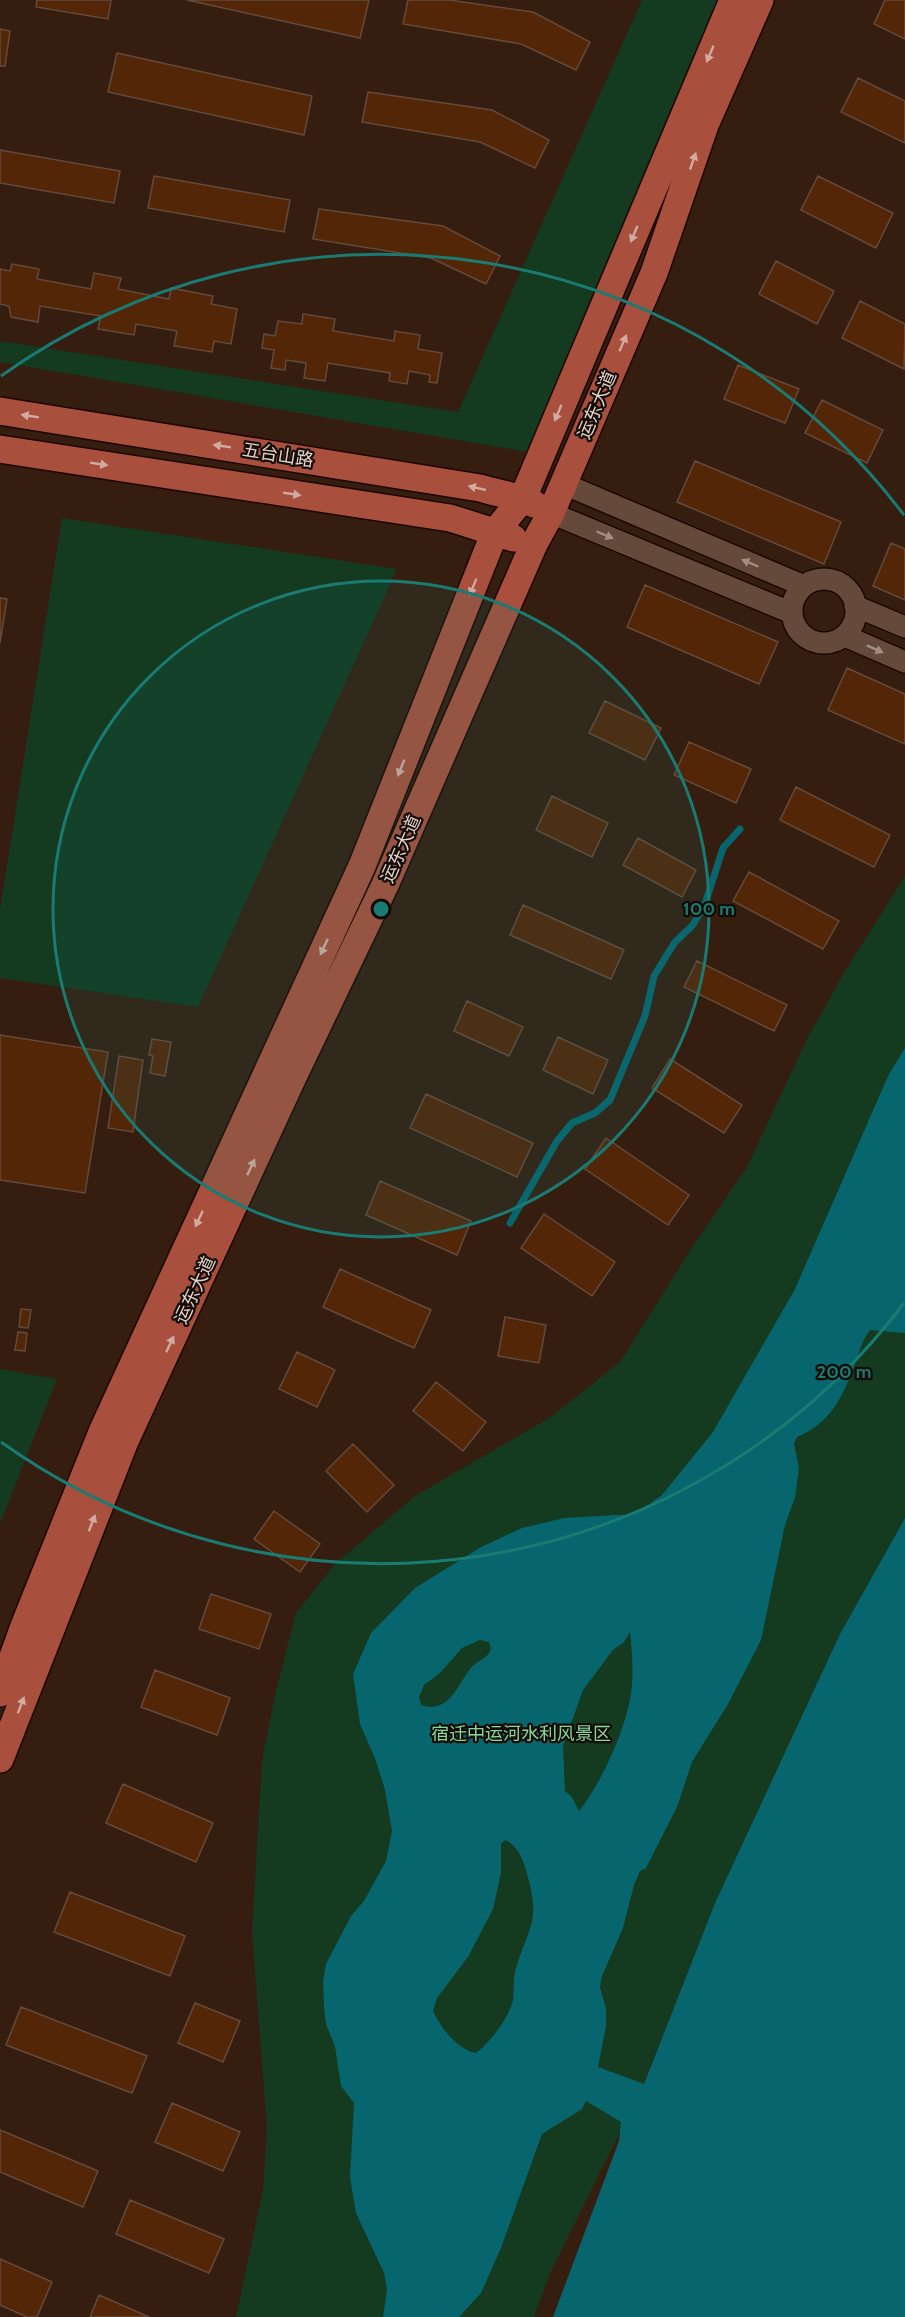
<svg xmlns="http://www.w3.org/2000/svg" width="905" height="2317" viewBox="0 0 905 2317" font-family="Cabin,'Noto Sans SC',sans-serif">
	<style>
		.green { fill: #143a1f }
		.water { fill: #07656e; fill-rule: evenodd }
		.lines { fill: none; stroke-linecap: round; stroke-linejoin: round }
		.stream { stroke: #07656e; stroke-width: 7 }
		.building { fill: #532608; stroke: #654a3b; stroke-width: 1.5 }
		.minor-casing { stroke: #1c0700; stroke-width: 24 }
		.major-casing { stroke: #1c0700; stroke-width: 30 }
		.minor { stroke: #654a3b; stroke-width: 21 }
		.major { stroke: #a84f3d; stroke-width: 27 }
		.oneway { fill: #d1aba0 }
		.oneway2 { fill: #a48e82 }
		.ring { fill: none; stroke: #1a7b73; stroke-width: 3 }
		.labels { text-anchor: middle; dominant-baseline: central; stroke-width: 4.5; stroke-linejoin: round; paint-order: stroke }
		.street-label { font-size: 18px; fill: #e3d3ca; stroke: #150b06 }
		.park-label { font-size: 18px; fill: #83da98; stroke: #150b06 }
		.centre { fill: #1a7b73; stroke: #150b06; stroke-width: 3 }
		.ring-label { font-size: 18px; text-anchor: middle; font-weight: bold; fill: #1a7b73; stroke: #150b06; stroke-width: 4.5; stroke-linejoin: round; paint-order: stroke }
	</style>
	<rect width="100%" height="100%" fill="#351e10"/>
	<path class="green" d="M642 0H738L540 454 0 362V341L458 412Z
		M62 518 397 569 198 1007 0 978V910Z
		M905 876V1518L840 1634 715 1903 644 2084 550 2273 534 2317H236L263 2190 267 2128 252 1931 262 1760 276 1691 296 1613 335 1564 415 1496 551 1417 620 1362 691 1249 747 1167 808 1037 842 976Z
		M0 1369 57 1379 0 1524Z"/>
	<path class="water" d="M905 1048V1333L870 1330C863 1339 860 1350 856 1361 844 1394 832 1423 797 1437L794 1444 799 1468 795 1497 785 1525 761 1640 728 1704 692 1762 677 1807 646 1868 640 1871 634 1885 623 1928 602 1976 600 1987 606 2009V2026L598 2067 644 2084 715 1903 840 1634 905 1518V2317H553L619 2141 621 2122 586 2101 582 2109 542 2134 501 2248 481 2293 459 2317H383L387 2290 384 2273 356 2213 350 2177 354 2103 341 2086 335 2046 326 2024 324 2006 323 1981 326 1964 351 1916 364 1901 386 1861 392 1831 385 1790 375 1758 360 1724 353 1674 371 1633 415 1588 481 1547 522 1528 564 1518 635 1514 662 1495 713 1432 795 1289 889 1074ZM630 1632C632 1652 634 1673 631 1693 626 1729 602 1782 579 1811L572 1797 565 1791 563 1746 583 1690 613 1650 624 1642ZM480 1640 489 1642 491 1650C486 1660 477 1660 470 1669 457 1686 449 1714 421 1705L419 1697 424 1685 440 1673 462 1648ZM506 1840C519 1848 523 1859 527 1874 541 1921 529 1926 516 1968 513 1979 514 1990 513 2000 510 2016 489 2044 476 2053 458 2050 440 2027 433 2011L437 1998 468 1957 493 1909 501 1873V1843Z"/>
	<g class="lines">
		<path class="stream" d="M510 1223 557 1141 572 1123 595 1113 610 1100 645 1016 654 976 675 942 692 926 704 907 723 848 740 829"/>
	</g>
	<path class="building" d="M37 0H111L108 19 36 7Z
		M187 0H369L360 38Z
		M408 0H449L533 12 590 42 576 70 521 44 403 24Z
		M885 0H905V39L874 24Z
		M0 29 10 31 5 66H0Z
		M117 53 312 96 304 135 108 92Z
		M858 78 905 101V143L841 112Z
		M368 92 492 110 549 140 535 168 480 142 362 122Z
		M0 150 120 171 114 203 0 183Z
		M154 176 290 200 284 232 148 208Z
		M818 176 893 213 876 248 801 210Z
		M319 209 443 226 500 256 486 284 431 258 313 239Z
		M776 261 834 291 817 324 759 294Z
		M12 264 39 269 37 279 91 289 94 273 121 278 118 289 169 299 171 288 213 296 211 304 237 309 231 344 214 341 212 352 174 346 177 331 136 324 134 335 98 329 101 316 40 306 38 322 11 317 9 306 0 304V269L10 271Z
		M860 301 905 324 904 369 842 338Z
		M303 314 335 319 333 331 394 341 395 331 420 335 418 349 442 353 437 383 429 382 430 375 409 371 407 384 389 381 390 373 328 363 325 381 304 378 306 363 286 360 285 370 271 368 274 350 262 348 264 334 275 336 278 321 302 324Z
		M738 365 799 389 785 423 724 399Z
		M822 400 883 430 867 463 805 433Z
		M695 461 841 522 824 564 677 502Z
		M891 543 905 549V600L873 586Z
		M645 585 778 642 759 684 627 627Z
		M0 598 7 599 0 643Z
		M847 668 905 694V744L828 710Z
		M605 701 661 728 645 760 589 733Z
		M689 742 751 769 736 803 674 775Z
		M796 787 890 835 874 867 780 820Z
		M552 796 608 823 592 857 536 830Z
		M638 838 696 870 682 897 623 865Z
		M749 872 839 921 823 949 733 901Z
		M523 905 624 950 611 979 510 935Z
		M697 961 787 1005 774 1031 684 987Z
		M467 1001 523 1027 509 1056 454 1031Z
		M0 1035 108 1052 85 1193 0 1180Z
		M558 1037 608 1060 593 1094 543 1070Z
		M152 1039 171 1042 165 1076 150 1073 153 1056 149 1055Z
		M119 1056 143 1060 133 1132 108 1128Z
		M670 1059 742 1105 724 1133 652 1088Z
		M426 1094 533 1143 517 1177 410 1128Z
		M606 1138 689 1195 668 1225 585 1169Z
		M380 1181 471 1221 457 1255 366 1215Z
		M544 1214 615 1262 592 1296 521 1248Z
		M340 1269 431 1310 414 1348 323 1307Z
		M21 1309 31 1310 28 1328 19 1327Z
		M505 1317 546 1325 539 1363 498 1356Z
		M18 1332 27 1333 25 1351 15 1350Z
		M297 1352 335 1370 317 1407 279 1389Z
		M436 1382 486 1422 463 1451 413 1411Z
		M353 1444 394 1485 367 1512 326 1471Z
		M274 1511 320 1544 300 1572 254 1539Z
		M211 1594 271 1614 259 1649 199 1629Z
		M155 1670 230 1698 217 1735 141 1707Z
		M123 1784 213 1823 196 1862 106 1823Z
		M70 1892 185 1936 170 1976 54 1932Z
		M195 2003 240 2021 223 2062 178 2043Z
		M21 2007 147 2056 132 2093 6 2045Z
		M172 2103 240 2132 223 2171 155 2142Z
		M0 2130 98 2171 83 2207 0 2172Z
		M130 2200 224 2239 209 2273 116 2234Z
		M0 2259 52 2282 37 2317H27L0 2305Z
		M99 2295 149 2317H90Z"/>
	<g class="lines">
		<defs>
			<path id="minor" d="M564 484 804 586
				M551 513 792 613
				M792 611a32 32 0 1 1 64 0a32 32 0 1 1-64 0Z
				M855 606 905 627
				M845 636 905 662"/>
			<path id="major" d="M0 411 480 488C498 494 517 495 534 504
				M0 449 450 518 513 538
				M0 1693 24 1626 102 1432 362 866 495 532 523 498 733 0
				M0 1759 125 1441 291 1081 385 885 534 544 551 513 654 273 705 125 760 0"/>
		</defs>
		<use href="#minor" class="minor-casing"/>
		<use href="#major" class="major-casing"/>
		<use href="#minor" class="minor"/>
		<use href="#major" class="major"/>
	</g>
	<defs><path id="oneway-solid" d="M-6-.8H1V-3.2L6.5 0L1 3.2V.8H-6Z" transform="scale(1.5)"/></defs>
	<g class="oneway">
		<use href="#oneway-solid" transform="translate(710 54) rotate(113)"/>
		<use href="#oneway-solid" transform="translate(693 161) rotate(-71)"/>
		<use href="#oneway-solid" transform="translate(634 234) rotate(113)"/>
		<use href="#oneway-solid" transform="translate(623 343) rotate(-67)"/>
		<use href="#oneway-solid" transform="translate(558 413) rotate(113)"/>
		<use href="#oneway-solid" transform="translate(30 416) rotate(-171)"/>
		<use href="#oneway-solid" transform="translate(222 446) rotate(-171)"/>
		<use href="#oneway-solid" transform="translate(99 464) rotate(9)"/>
		<use href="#oneway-solid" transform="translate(477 488) rotate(-167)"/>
		<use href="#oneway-solid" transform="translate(292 494) rotate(9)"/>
		<use href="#oneway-solid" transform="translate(473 587) rotate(112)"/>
		<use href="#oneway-solid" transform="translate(401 768) rotate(112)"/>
		<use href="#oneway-solid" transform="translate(324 947) rotate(115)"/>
		<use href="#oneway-solid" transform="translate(251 1167) rotate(-65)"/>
		<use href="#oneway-solid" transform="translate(199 1219) rotate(115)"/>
		<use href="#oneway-solid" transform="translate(170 1344) rotate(-65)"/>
		<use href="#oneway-solid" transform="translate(92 1523) rotate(-69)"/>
		<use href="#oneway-solid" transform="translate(21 1705) rotate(-69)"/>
	</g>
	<g class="oneway2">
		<use href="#oneway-solid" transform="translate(605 535) rotate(23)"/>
		<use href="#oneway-solid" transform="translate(750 563) rotate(-157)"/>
		<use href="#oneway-solid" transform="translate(875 649) rotate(24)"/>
	</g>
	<circle cx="381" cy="909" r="328" fill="#1a7b73" fill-opacity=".12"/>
	<g class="ring">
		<circle cx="381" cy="909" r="328"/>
		<path d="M904 1303A655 655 0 0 1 1 1442M1 376A655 655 0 0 1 904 515"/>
	</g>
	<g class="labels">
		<g class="street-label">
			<text transform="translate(597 405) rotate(-67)">运东大道</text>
			<text transform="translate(278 455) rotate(9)">五台山路</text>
			<text transform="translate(401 849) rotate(-66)">运东大道</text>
			<text transform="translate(195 1290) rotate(-65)">运东大道</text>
		</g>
		<g class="park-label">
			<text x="521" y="1734">宿迁中运河水利风景区</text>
		</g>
	</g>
	<circle cx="381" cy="909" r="9" class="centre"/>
	<g class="ring-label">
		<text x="709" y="915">100 m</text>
		<text x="844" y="1378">200 m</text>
	</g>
</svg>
